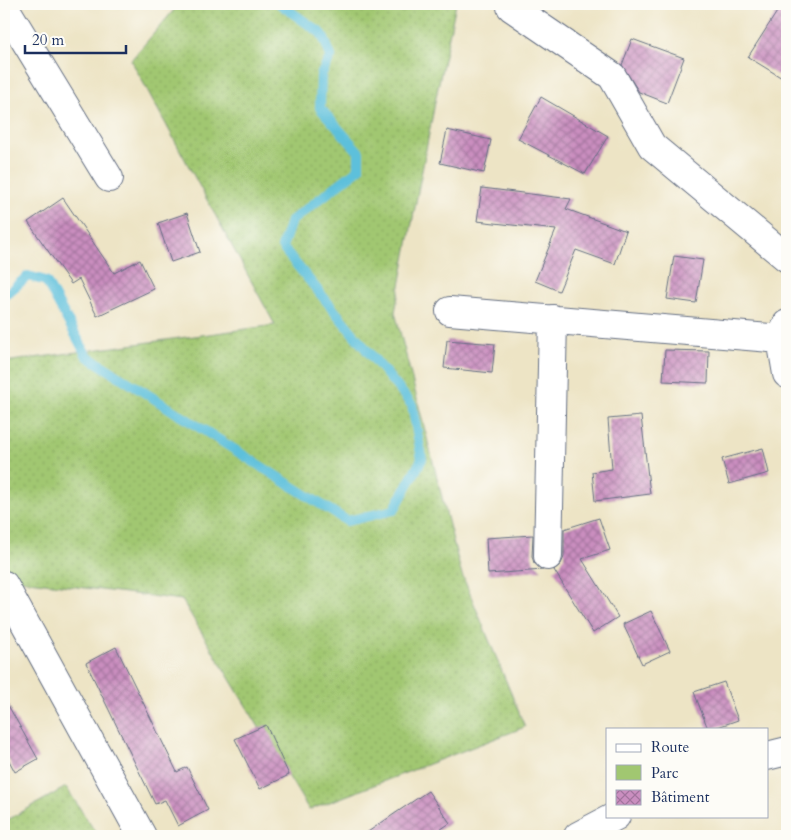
<svg xmlns="http://www.w3.org/2000/svg" width="791" height="840" viewBox="0 0 791 840" font-family="Cardo,serif">
	<style>
		.green { fill: url(#green-dots); stroke: #5e7b68 }
		.lines { fill: none; stroke-linecap: round; stroke-linejoin: round }
		.stream { stroke: #5dc0db; stroke-width: 10 }
		.building { fill: url(#building-cross-hatch) }
		.minor-casing { stroke: #646e82; stroke-width: 30 }
		.minor { stroke: #fff; stroke-width: 28 }
	</style>
	<defs>
		<pattern id="green-dots" width="8" height="8" patternUnits="userSpaceOnUse" patternTransform="scale(1.25)"><rect width="8" height="8" fill="#a1c771"/><path d="M2 2h.1M6 6h.1" fill="none" stroke="#8aab64" stroke-width="1.8" stroke-linecap="round"/></pattern>
		<pattern id="building-cross-hatch" width="8" height="8" patternUnits="userSpaceOnUse" patternTransform="scale(1.25)"><rect width="8" height="8" fill="#ca8ebf"/><path d="M0 0l8 8M0 8l8-8" fill="none" stroke="#a3749e"/></pattern>
	</defs>
	<rect width="100%" height="100%" fill="#fdfcf7"/>
	<filter id="ink" filterUnits="userSpaceOnUse"><feTurbulence type="fractalNoise" baseFrequency=".02" numOctaves="2"/><feDisplacementMap in="SourceGraphic" scale="10" xChannelSelector="R" yChannelSelector="G"/><feConvolveMatrix kernelMatrix="1 2 1 2 8 2 1 2 1" color-interpolation-filters="sRGB"/></filter>
	<filter id="wash" filterUnits="userSpaceOnUse"><feTurbulence type="fractalNoise" baseFrequency=".0096" numOctaves="4" result="noise"/><feDisplacementMap in="SourceGraphic" scale="20" xChannelSelector="R" yChannelSelector="G"/><feGaussianBlur stdDeviation="1.12" result="paint"/><feColorMatrix in="noise" values="0 0 0 0 0 0 0 0 0 0 0 0 0 0 0 0 0 1.4 0 .05"/><feComposite in="paint" operator="in"/></filter>
	<g filter="url(#wash)">
		<rect width="100%" height="100%" fill="#ede4c5"/>
		<path class="green" d="M179 4H456L437 92 395 312 461 572 525 727 309 810 182 600 4 578V362L275 325 131 60Z
			M66 787 98 836H4V822Z"/>
		<g class="lines">
			<path class="stream" d="M4 296 28 276 46 281 87 356 347 521 394 510 422 459 412 405 282 247 291 221 359 169V152L320 108 321 75 331 56 322 34 280 4"/>
		</g>
		<g id="blocks">
			<path class="building" d="M782 4H787V81L748 57Z
				M632 39 684 58 667 103 639 92 622 65Z
				M541 97 608 136 585 174 518 139Z
				M447 130 491 140 484 173 440 163Z
				M482 188 571 199 566 209 626 231 615 264 576 250 559 291 535 281 556 230 477 221Z
				M63 198 114 273 140 260 154 289 97 316 79 279 71 284 28 222Z
				M187 213 200 252 171 262 158 223Z
				M674 256 703 260 696 303 667 299Z
				M447 340 495 344 492 373 444 368Z
				M665 350 709 351 708 383 663 381Z
				M641 416 650 494 595 501 592 472 612 469 608 419Z
				M763 448 769 473 729 484 722 459Z
				M599 518 610 550 582 559 618 617 593 633 554 570 561 564 564 557V529Z
				M533 535 532 556 534 563 543 570 488 574 486 538Z
				M651 611 670 651 642 664 623 624Z
				M116 647 177 772 187 767 208 810 178 826 165 800 155 804 86 663Z
				M724 682 738 720 712 729H708L694 692Z
				M4 698 38 759 15 772 4 751Z
				M266 725 289 775 260 789 235 739Z
				M428 791 450 823 431 836H362Z"/>
		</g>
	</g>
	<g filter="url(#ink)">
		<use href="#blocks" fill-opacity="0" stroke="#646e82" stroke-width="1"/>
		<g class="lines">
			<defs>
				<path id="minor" d="M512 4 511 7 612 76 652 146 787 258
					M4 6 109 178
					M450 311 781 339
					M787 324 781 339 787 374
					M548 556 553 319
					M4 585 142 836
					M767 756 787 751
					M578 836 616 816"/>
			</defs>
			<use href="#minor" class="minor-casing"/>
			<use href="#minor" class="minor"/>
		</g>
	</g>
	<rect width="791" height="840" fill="none" stroke="#fdfcf7" stroke-width="20"/>
	<rect x="606" y="728" width="162" height="90" fill="#fdfcf7" stroke="#a3aaba"/>
	<rect x="616" y="744" width="25" height="8" fill="#ffffff" stroke="#a3aaba"/>
	<text x="651" y="752" font-size="15" fill="#1b2f5e">Route</text>
	<rect x="616" y="765" width="25" height="15" fill="#a1c771" stroke="#a3aaba"/>
	<text x="651" y="778" font-size="15" fill="#1b2f5e">Parc</text>
	<rect x="616" y="790" width="25" height="15" fill="url(#building-cross-hatch)" stroke="#a3aaba"/>
	<text x="651" y="802" font-size="15" fill="#1b2f5e">Bâtiment</text>
	<path d="M25 45v8h101v-8" fill="none" stroke="#1b2f5e" stroke-width="2.5"/>
	<text x="32" y="45" font-size="15" fill="#1b2f5e" stroke="#fdfcf7" stroke-width="4" paint-order="stroke">20 m</text>
</svg>
